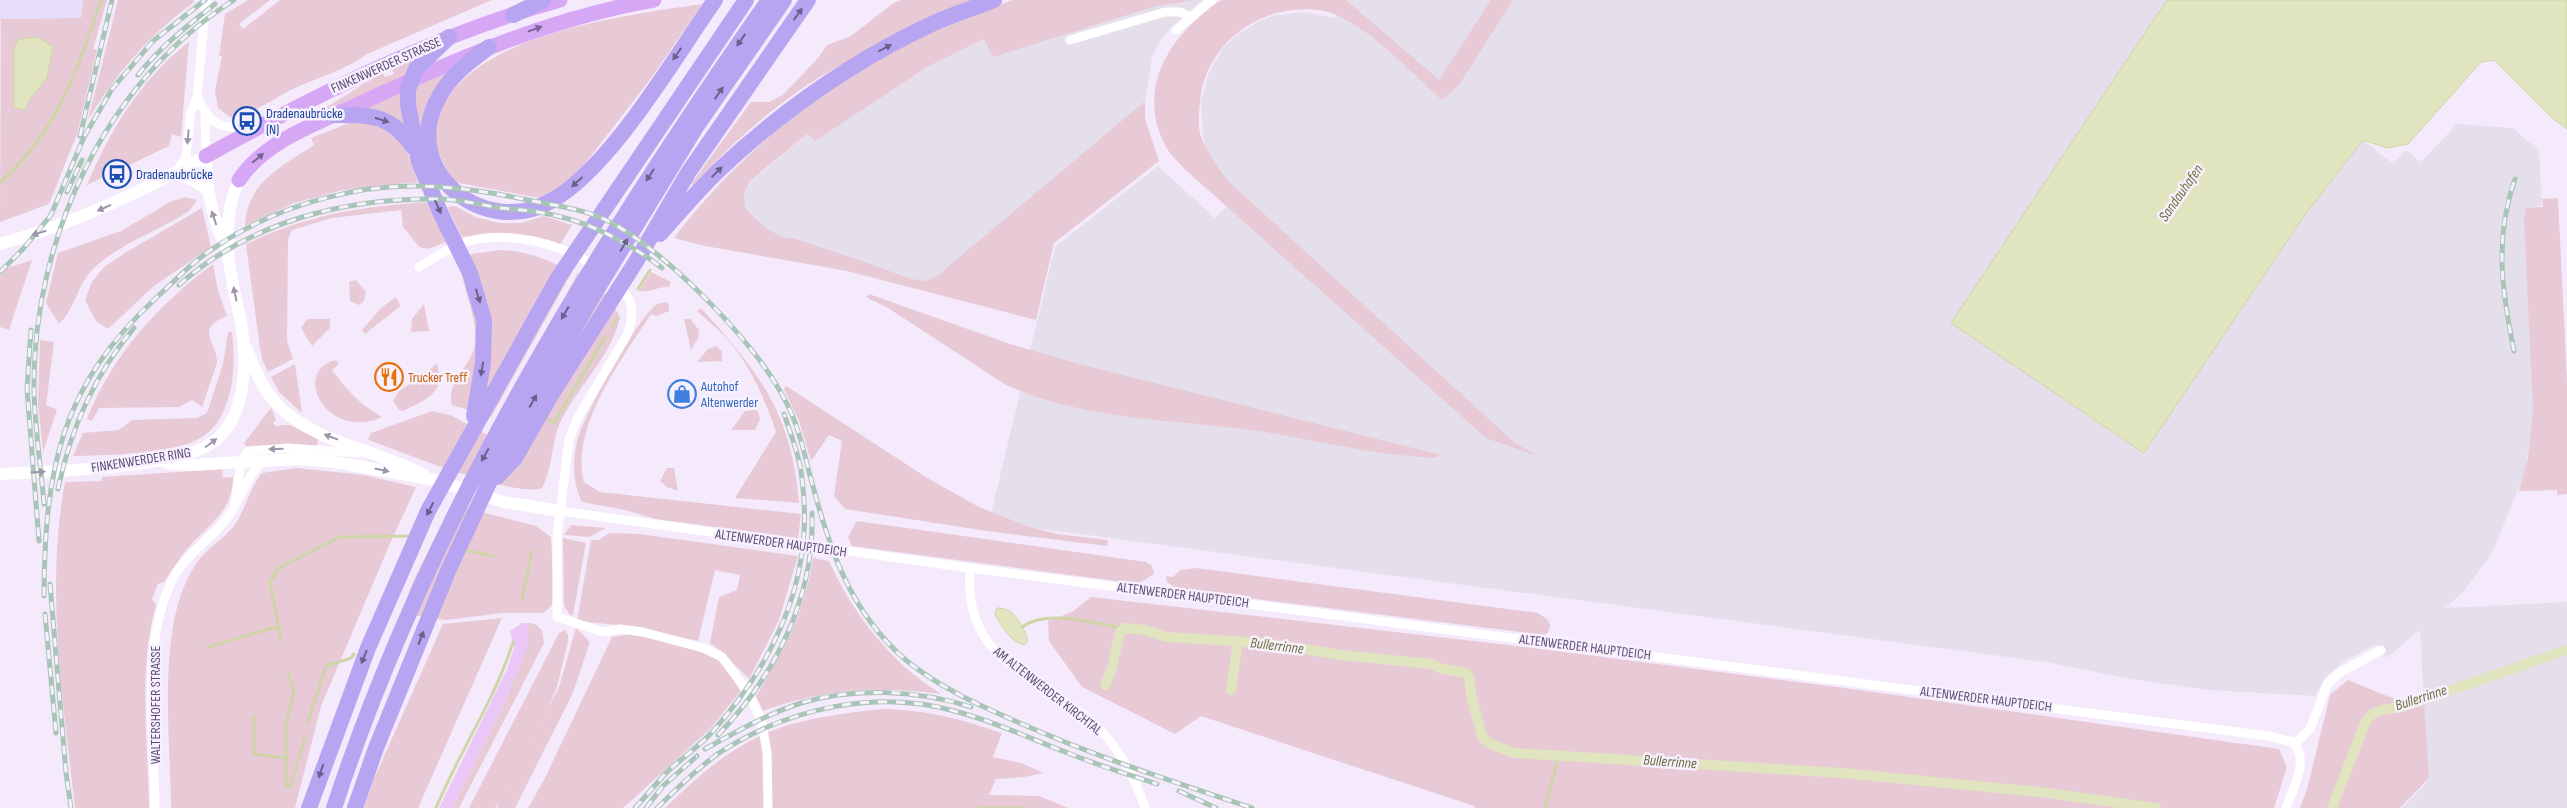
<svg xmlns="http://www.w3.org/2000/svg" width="2567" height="808" viewBox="0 0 2567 808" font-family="'Sofia Sans Condensed',sans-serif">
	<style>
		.commercial { fill: #e6defa }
		.industrial { fill: #e4dfeb }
		.green { fill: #e8c9d6 }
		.sand { fill: #ebc7f8 }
		.water { fill: #e0e4bf; stroke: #cfd5a6 }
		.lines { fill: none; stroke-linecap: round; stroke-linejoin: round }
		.stream { stroke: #cfd5a6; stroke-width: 3 }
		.canal { stroke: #e0e4bf; stroke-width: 10 }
		.street { stroke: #fff; stroke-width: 9 }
		.secondary { stroke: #fff; stroke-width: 12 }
		.primary { stroke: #d5a7f5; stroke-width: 15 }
		.highway { stroke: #b7a5f1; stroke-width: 16 }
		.rail-casing { stroke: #a8c5b7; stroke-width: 5 }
		.rail { stroke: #f8f0fe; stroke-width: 3; stroke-dasharray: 9; stroke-linecap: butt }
		.oneway { fill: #6d5f8d }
		.oneway2 { fill: #7a6494 }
		.oneway3 { fill: #9d95ac }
		.labels { text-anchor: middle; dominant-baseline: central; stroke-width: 5; stroke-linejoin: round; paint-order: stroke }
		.street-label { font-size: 14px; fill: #5b4e74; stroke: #f8f0fe }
		.transit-label { font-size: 14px; fill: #164399; stroke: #f8f0fe; text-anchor: start }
		.food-label { font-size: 14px; fill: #c56008; stroke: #f8f0fe; text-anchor: start }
		.shop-label { font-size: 14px; fill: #366cbe; stroke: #f8f0fe; text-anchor: start }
		.water-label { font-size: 15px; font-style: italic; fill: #6b723f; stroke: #f8f0fe }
	</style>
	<rect width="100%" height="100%" fill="#f4eafb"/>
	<path class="commercial" d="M0 0H83L81 18 1 19 0 46Z"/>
	<path class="industrial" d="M1195 0H1202L1168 31 1157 46 1152 58 1145 101 938 275 926 281 911 280 854 258 796 239 783 237 769 230 745 207 743 193 750 182 807 134 815 141 929 66 985 39 993 56 1156 6Z
		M1341 0H2167L1952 323 2249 296 2304 216 2363 140 2393 164 2406 150 2421 162 2457 124 2513 128 2539 151 2542 206 2526 208 2533 410 2531 433 2524 475 2493 551 2464 591 2445 608 2567 602V808H2402L2425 785 2428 777 2420 630 2386 658 2377 644 2346 660 2325 677 2315 696 2209 690 2125 678 2046 662 989 522 1055 247 1158 166 1215 218 1238 194 1220 173 1208 154 1203 137 1201 101 1209 72 1216 60 1224 47 1238 34 1260 21 1272 16 1302 12 1335 18Z"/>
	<path class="green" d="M83 0H107L93 49 97 50 77 134 49 204 0 222 1 19 81 18Z
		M118 0H194L193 3C148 36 117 73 88 120Z
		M248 0H270L239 24 243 29 280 0H492L367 54C344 71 318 77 293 89 276 97 247 118 230 117L218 108 215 91 222 56H219L225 14Z
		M901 0H977C926 24 872 46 823 75 775 104 731 144 693 185L691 184 751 102H769L783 95 819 57 827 45 851 36 892 4Z
		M1013 0H1195L1156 6 993 57 984 39 929 66 815 141 807 134 750 181 744 193 745 207 753 216 769 230 783 237 796 239 854 258 911 279 926 281 938 275 1145 101V119L1159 161 1054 243 1036 320 847 271 705 246 674 238C758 127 880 43 1013 0Z
		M1222 0H1346L1439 80 1491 0H1513L1459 85 1442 100C1410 72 1366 22 1325 11 1265 0 1205 41 1200 102 1199 114 1197 128 1202 139 1208 154 1218 168 1228 181L1515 443 1538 456 1486 438 1198 181C1187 171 1174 160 1166 147 1140 99 1160 52 1197 19 1205 12 1213 4 1222 0Z
		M702 4 652 77 577 174 545 199 454 182C446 169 437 154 435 137 434 127 438 117 442 108 478 33 627 15 702 4Z
		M189 42 181 137 172 134 169 146 87 185C110 130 141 79 189 42Z
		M413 59 404 77 327 113 324 108C345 97 363 83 383 73L385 77 394 74 392 69Z
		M454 68 423 149 414 112 416 85Z
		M400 93 404 125 364 109Z
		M364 122C402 131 407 147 418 182L343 190 294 203 245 226C247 182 281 167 314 145L311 138 349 123Z
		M186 197 197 200 189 211C159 231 120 243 93 269 77 285 75 309 59 324L46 303 58 253 121 231 170 202Z
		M2558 198 2567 382V494L2557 495V490L2519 491 2528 457 2533 410 2524 219 2526 208 2543 207 2542 199Z
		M430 202 449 241 428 249 419 247 403 227 401 210 332 218 292 230 288 239 287 341 293 359 268 372 262 359 259 341 246 244C307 215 362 206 430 202Z
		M455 206 475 217 500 223H521L544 216 572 225 559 246C523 234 499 232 462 237L447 207Z
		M202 208 211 247 154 286 108 329 96 321 85 300 92 282 104 267 125 253Z
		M501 250C528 251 549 260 572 272L491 417 452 405C446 383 469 367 474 349 481 320 461 291 461 262L472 254Z
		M32 260 9 330 0 327V276L7 268Z
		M213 264 218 291 227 316C193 329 218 343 217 363L202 407 192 400 179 407 99 408 92 421 87 419C113 354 158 305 213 264Z
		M651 272 671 282 669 287C658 286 649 293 639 291Z
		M578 273 607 295 620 317C611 359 574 389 558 428 551 447 552 470 542 488 516 499 400 451 368 440L371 433 432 411 450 415 499 441 493 426Z
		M356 280 366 292 364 301 359 305 350 301 349 282Z
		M869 294 1010 344 1079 364 1441 455 1433 458C1412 456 1391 455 1369 451 1335 446 1300 438 1265 432 1178 419 1088 422 1006 385L888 308 866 297Z
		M396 297 400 305 399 307 365 334 362 330 381 308Z
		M665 302 669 304V311L656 316 651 314C623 357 569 429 584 482L600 492 801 514 798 538 656 519 625 510 582 502C573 483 572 462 577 442 582 419 639 313 658 304 660 303 663 303 665 302Z
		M424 304 429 331 411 332 412 319Z
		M701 308C760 374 791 411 799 503L735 498 776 432C766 402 753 372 733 346 723 333 709 322 697 311Z
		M307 319H330V328L312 346 301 328Z
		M684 319H690L699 330 698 338 691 350Z
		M228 332H232C236 364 234 414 205 435 180 455 106 455 73 456L83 433 119 430 132 420 197 418 207 413 223 364Z
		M40 340 54 342 46 405 57 410 43 452 38 403Z
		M716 346 722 351V361L697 362 708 349Z
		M336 360 339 364 332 370C348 391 358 403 382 417 327 442 290 371 336 360Z
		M295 364 302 413 279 392 271 377Z
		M437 364C446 394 425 400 403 411L399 410 393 401 398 392Z
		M786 386 929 479 979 507 1027 526 1057 534 1108 540 1107 546 987 531 845 509 834 496 842 441 829 435 811 461 799 421 784 389Z
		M271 408 276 420 273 423 277 427 280 425H290L318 439 317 446 246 447 244 443Z
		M755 410 758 412 760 419 755 430H731L745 411Z
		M296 468 364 475 416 487 389 546 321 706 295 808H171C171 738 155 624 196 564 206 548 225 539 236 523 246 507 250 488 262 473Z
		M667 468H674L678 491 667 487 660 481Z
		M222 469 223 478 233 477C233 512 207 526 186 550 178 560 172 571 164 582L158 584 152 599 156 605C138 667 148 743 149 808H75C63 700 45 590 65 482L102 481V477Z
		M455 505 536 526 551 537 554 597C553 605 550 608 543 613H502L446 620 405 614C402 591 442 528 455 505Z
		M857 521 1146 562 1152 566 1154 574 1138 584 852 546 848 537Z
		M571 525 606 528 589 537 564 535Z
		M610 533 640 534 798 556 779 620 749 679 721 651 710 643 719 597 737 590 740 575 715 570 698 641 628 626 577 621 591 540H598Z
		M563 538 586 543 573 615 569 614 564 605Z
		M813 558 829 561C853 614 890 662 941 694 879 686 821 689 763 711L756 696C784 651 805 611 813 558Z
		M1196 568 1538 613 1547 619 1550 625 1548 633 1543 635 1177 589 1167 582 1166 576 1173 577 1181 570Z
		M1091 597 1525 647 1859 690 2279 749 2287 767 2274 808H1475L1474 806 1201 716 1175 734 1082 687 1049 641 1048 621 1072 612Z
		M502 618 418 808H364L373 781 443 624Z
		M528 623 535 624 542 630 544 643 459 808H452L503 706 528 645Z
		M576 628 590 642 572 695 515 808H497L499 802 495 808H469L559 633 565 630 568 635V641L557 687 548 708 500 801 559 687Z
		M631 634 681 645 720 659 741 691 708 731 623 808H528L544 780 612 637Z
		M2348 680 2397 700 2424 701 2429 778 2400 808H2300L2307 789 2330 695Z
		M883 709C928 710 960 719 1002 733L993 757 1021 763 1043 773 1024 777 996 779 989 795 1039 796 1068 808H665C695 779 727 750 766 733 803 718 844 713 883 709Z"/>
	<path class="sand" d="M522 623H528V645L503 706 452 808H439L507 669 514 648 510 631Z"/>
	<path class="water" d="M2167 0H2567V129L2553 119 2494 60 2481 62 2408 144 2387 148 2363 140 2304 216 2144 453 1951 323Z
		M38 37 53 47 47 78 31 98 24 110 14 108V48L19 39Z
		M997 608C1014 607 1024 627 1028 641L1024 645C1010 641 1002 627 995 614Z"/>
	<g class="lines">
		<path class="stream" d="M0 182C56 134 79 68 101 0
			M638 289 650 270
			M612 326 617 319
			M544 417 554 423 605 337
			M464 550 493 556
			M522 599 532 551
			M1022 627C1047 608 1094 624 1124 628
			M281 640 270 582 279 568 340 537 412 536
			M208 647 279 626
			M254 716V754L286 758V786L290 787
			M308 722 326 666 351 658 354 654
			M286 758V724L294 692 288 672
			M290 787 305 738
			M436 808C459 752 495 700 513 642
			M980 808H1025
			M1545 808 1559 755"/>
		<path class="canal" d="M1105 685 1111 671 1120 632 1124 628 1145 630 1166 637 1266 643 1341 655 1432 664 1439 668 1466 673 1469 677 1471 694 1482 737 1490 744 1515 753 1842 773 2040 792 2156 808
			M1231 690 1238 641
			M2332 808 2365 723 2372 714 2382 710 2405 706 2567 650"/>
		<path class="street" d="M1176 30 1212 0
			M1070 40 1165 12H1180L1191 17
			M197 97C211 125 221 131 253 126
			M205 112 206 156
			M177 170 186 157 191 112 197 97 206 0
			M419 267C433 259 448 248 463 243 506 229 560 243 596 267
			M618 285C634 301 635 314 627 335L577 419 569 440 557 537V617L603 632 620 629 643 632 703 648 722 657 747 691 761 719 767 752 768 808
			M235 503 241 462 248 451 288 448 359 453
			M560 511 970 568 2268 736 2293 742C2310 759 2293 789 2286 808
			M970 568C963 661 1031 670 1089 719 1116 743 1134 774 1145 808
			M2295 744 2310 729 2328 683 2341 672 2381 650
			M155 808C154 736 139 637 176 573 190 551 212 538 227 518 241 500 247 474 264 461"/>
		<path class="secondary" d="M174 174 193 180 206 189
			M0 244C73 224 140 193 206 156 207 191 211 214 225 246
			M247 349C254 368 262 388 276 403 311 442 378 450 424 475
			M166 463 189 465 297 459 335 462 435 480 504 502 560 511
			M0 474C47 471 176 469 212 443 249 417 248 353 239 313 229 269 219 223 239 180"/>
		<path class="primary" d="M206 156C320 93 434 35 560 0
			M239 180C265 141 317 123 359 104 454 60 550 18 654 0"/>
		<path class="highway" d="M513 15 543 0
			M449 37 416 69 408 89V105L419 162 441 214 470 273 484 320 483 363 474 416
			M489 47C470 61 450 76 439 97 398 169 483 240 551 201 611 168 674 58 715 0
			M335 115C372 115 390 114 413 147
			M660 234C679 213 698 190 719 170 783 110 854 60 934 23 953 14 974 8 994 0
			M497 477 515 458 551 395 637 260 688 173 808 0
			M309 808 368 648 428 511 558 278 746 0
			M334 808C430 515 593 251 769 0
			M355 808 376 748 448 571 507 444 594 294 696 127 784 0"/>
		<defs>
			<path id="rail" d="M138 75C160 47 187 26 215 4
				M80 136 112 0
				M67 192 82 160
				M0 272 23 249 51 215 84 137 112 89 153 41 205 0
				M179 285C251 221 347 197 442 199 461 200 482 205 501 208 520 210 539 211 557 216 594 224 632 245 662 268
				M31 330 27 389 39 541
				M2514 351C2502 291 2494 239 2515 179
				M58 489C70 431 95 374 134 328
				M44 504C41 467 35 429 34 391 32 240 105 82 234 0
				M50 584 66 773 71 808
				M44 596C45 468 60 387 157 297 177 279 194 260 217 246 281 203 365 181 441 187 470 189 500 194 528 200 557 206 586 209 612 223 669 254 759 346 787 404 799 427 804 453 811 479 829 548 850 613 907 661 942 689 981 706 1022 724 1097 757 1174 782 1252 808
				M45 614 56 733
				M718 735C775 676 815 597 812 513
				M705 749C736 732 767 714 801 703 855 687 918 690 971 707
				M1179 791 1216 808
				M635 808C645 797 655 785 665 774 680 759 699 747 713 731 776 660 815 575 802 479 800 457 791 435 784 414
				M646 808 663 786 697 756
				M657 808C677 789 696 769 719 753 788 708 878 688 958 712 996 722 1031 739 1068 753 1097 765 1127 774 1157 784"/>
		</defs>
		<use href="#rail" class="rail-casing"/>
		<use href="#rail" class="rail"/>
	</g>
	<defs><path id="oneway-solid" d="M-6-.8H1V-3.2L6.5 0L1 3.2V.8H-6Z" transform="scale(1.25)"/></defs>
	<g class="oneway">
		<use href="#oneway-solid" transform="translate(798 14) rotate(-54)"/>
		<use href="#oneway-solid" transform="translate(741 40) rotate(125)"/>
		<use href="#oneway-solid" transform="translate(885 48) rotate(-27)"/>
		<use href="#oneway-solid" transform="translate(677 54) rotate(125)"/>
		<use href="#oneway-solid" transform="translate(719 93) rotate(-55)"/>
		<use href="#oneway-solid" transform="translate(382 120) rotate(18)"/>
		<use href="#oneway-solid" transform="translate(717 172) rotate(-44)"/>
		<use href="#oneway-solid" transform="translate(650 175) rotate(123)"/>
		<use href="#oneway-solid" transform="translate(577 182) rotate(138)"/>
		<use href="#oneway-solid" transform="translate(438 207) rotate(66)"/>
		<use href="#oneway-solid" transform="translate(624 245) rotate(-59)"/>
		<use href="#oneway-solid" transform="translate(478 296) rotate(73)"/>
		<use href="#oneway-solid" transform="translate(565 313) rotate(120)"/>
		<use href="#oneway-solid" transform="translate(482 369) rotate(99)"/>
		<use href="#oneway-solid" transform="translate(533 401) rotate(-61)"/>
		<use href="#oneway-solid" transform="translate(485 455) rotate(119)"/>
		<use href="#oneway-solid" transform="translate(430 509) rotate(117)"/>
		<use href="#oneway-solid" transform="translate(421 638) rotate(-68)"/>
		<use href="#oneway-solid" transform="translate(364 657) rotate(112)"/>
		<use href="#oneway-solid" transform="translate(321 771) rotate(109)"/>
	</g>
	<g class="oneway2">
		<use href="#oneway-solid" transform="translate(535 29) rotate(-19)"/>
		<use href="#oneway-solid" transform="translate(258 158) rotate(-40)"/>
	</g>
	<g class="oneway3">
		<use href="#oneway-solid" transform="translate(188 137) rotate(95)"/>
		<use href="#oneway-solid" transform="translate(104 208) rotate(156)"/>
		<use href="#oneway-solid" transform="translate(214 218) rotate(-108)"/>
		<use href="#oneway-solid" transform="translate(39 233) rotate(162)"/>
		<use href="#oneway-solid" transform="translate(235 294) rotate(-102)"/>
		<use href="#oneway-solid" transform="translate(331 437) rotate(-159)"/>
		<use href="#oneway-solid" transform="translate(211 443) rotate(-37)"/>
		<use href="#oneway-solid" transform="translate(276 449) rotate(179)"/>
		<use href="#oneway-solid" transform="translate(382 470) rotate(12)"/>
		<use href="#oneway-solid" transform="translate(38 472) rotate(-4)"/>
	</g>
	<defs>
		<symbol id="bus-ring" viewBox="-11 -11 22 22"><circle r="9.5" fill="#f8f0fe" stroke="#1a4fb4" stroke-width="1.5"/><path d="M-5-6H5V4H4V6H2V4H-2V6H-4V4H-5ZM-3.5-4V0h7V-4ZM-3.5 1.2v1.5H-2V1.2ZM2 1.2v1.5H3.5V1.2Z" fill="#1a4fb4"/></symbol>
		<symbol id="restaurant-ring" viewBox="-11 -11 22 22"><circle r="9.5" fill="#f8f0fe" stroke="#e8710a" stroke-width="1.5"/><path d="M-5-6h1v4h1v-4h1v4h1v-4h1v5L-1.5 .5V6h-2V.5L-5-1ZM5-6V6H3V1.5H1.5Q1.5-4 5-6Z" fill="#e8710a"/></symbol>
		<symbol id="shop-ring" viewBox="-11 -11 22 22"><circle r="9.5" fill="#f8f0fe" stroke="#3f7fe0" stroke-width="1.5"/><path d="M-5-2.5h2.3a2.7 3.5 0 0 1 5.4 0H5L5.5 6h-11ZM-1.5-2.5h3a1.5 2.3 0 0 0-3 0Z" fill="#3f7fe0"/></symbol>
	</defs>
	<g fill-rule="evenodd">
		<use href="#bus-ring" x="231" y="105" width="32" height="32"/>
		<use href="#bus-ring" x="101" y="158" width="32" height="32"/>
		<use href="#restaurant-ring" x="373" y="361" width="32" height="32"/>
		<use href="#shop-ring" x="666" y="378" width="32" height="32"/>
	</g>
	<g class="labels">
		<g class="street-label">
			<text transform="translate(386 65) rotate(-24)">FINKENWERDER STRASSE</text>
			<text transform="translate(141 460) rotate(-9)">FINKENWERDER RING</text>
			<text transform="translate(781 543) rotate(8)">ALTENWERDER HAUPTDEICH</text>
			<text transform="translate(1183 595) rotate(7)">ALTENWERDER HAUPTDEICH</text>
			<text transform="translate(1585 647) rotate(7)">ALTENWERDER HAUPTDEICH</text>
			<text transform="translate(1048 691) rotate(38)">AM ALTENWERDER KIRCHTAL</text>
			<text transform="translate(1986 699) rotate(7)">ALTENWERDER HAUPTDEICH</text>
			<text transform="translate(155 705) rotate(-90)">WALTERSHOFER STRASSE</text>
		</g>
		<g class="transit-label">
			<text x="266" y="113">Dradenaubrücke<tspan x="266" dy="16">(N)</tspan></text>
			<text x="136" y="174">Dradenaubrücke</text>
		</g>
		<g class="food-label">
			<text x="408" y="377">Trucker Treff</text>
		</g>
		<g class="shop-label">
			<text x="701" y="386">Autohof<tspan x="701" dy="16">Altenwerder</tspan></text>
		</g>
		<g class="water-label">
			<text transform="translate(2181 193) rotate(-55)">Sandauhafen</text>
			<text transform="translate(1277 646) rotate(7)">Bullerrinne</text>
			<text transform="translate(2421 698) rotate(-18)">Bullerrinne</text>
			<text transform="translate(1670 762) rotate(4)">Bullerrinne</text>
		</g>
	</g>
</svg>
